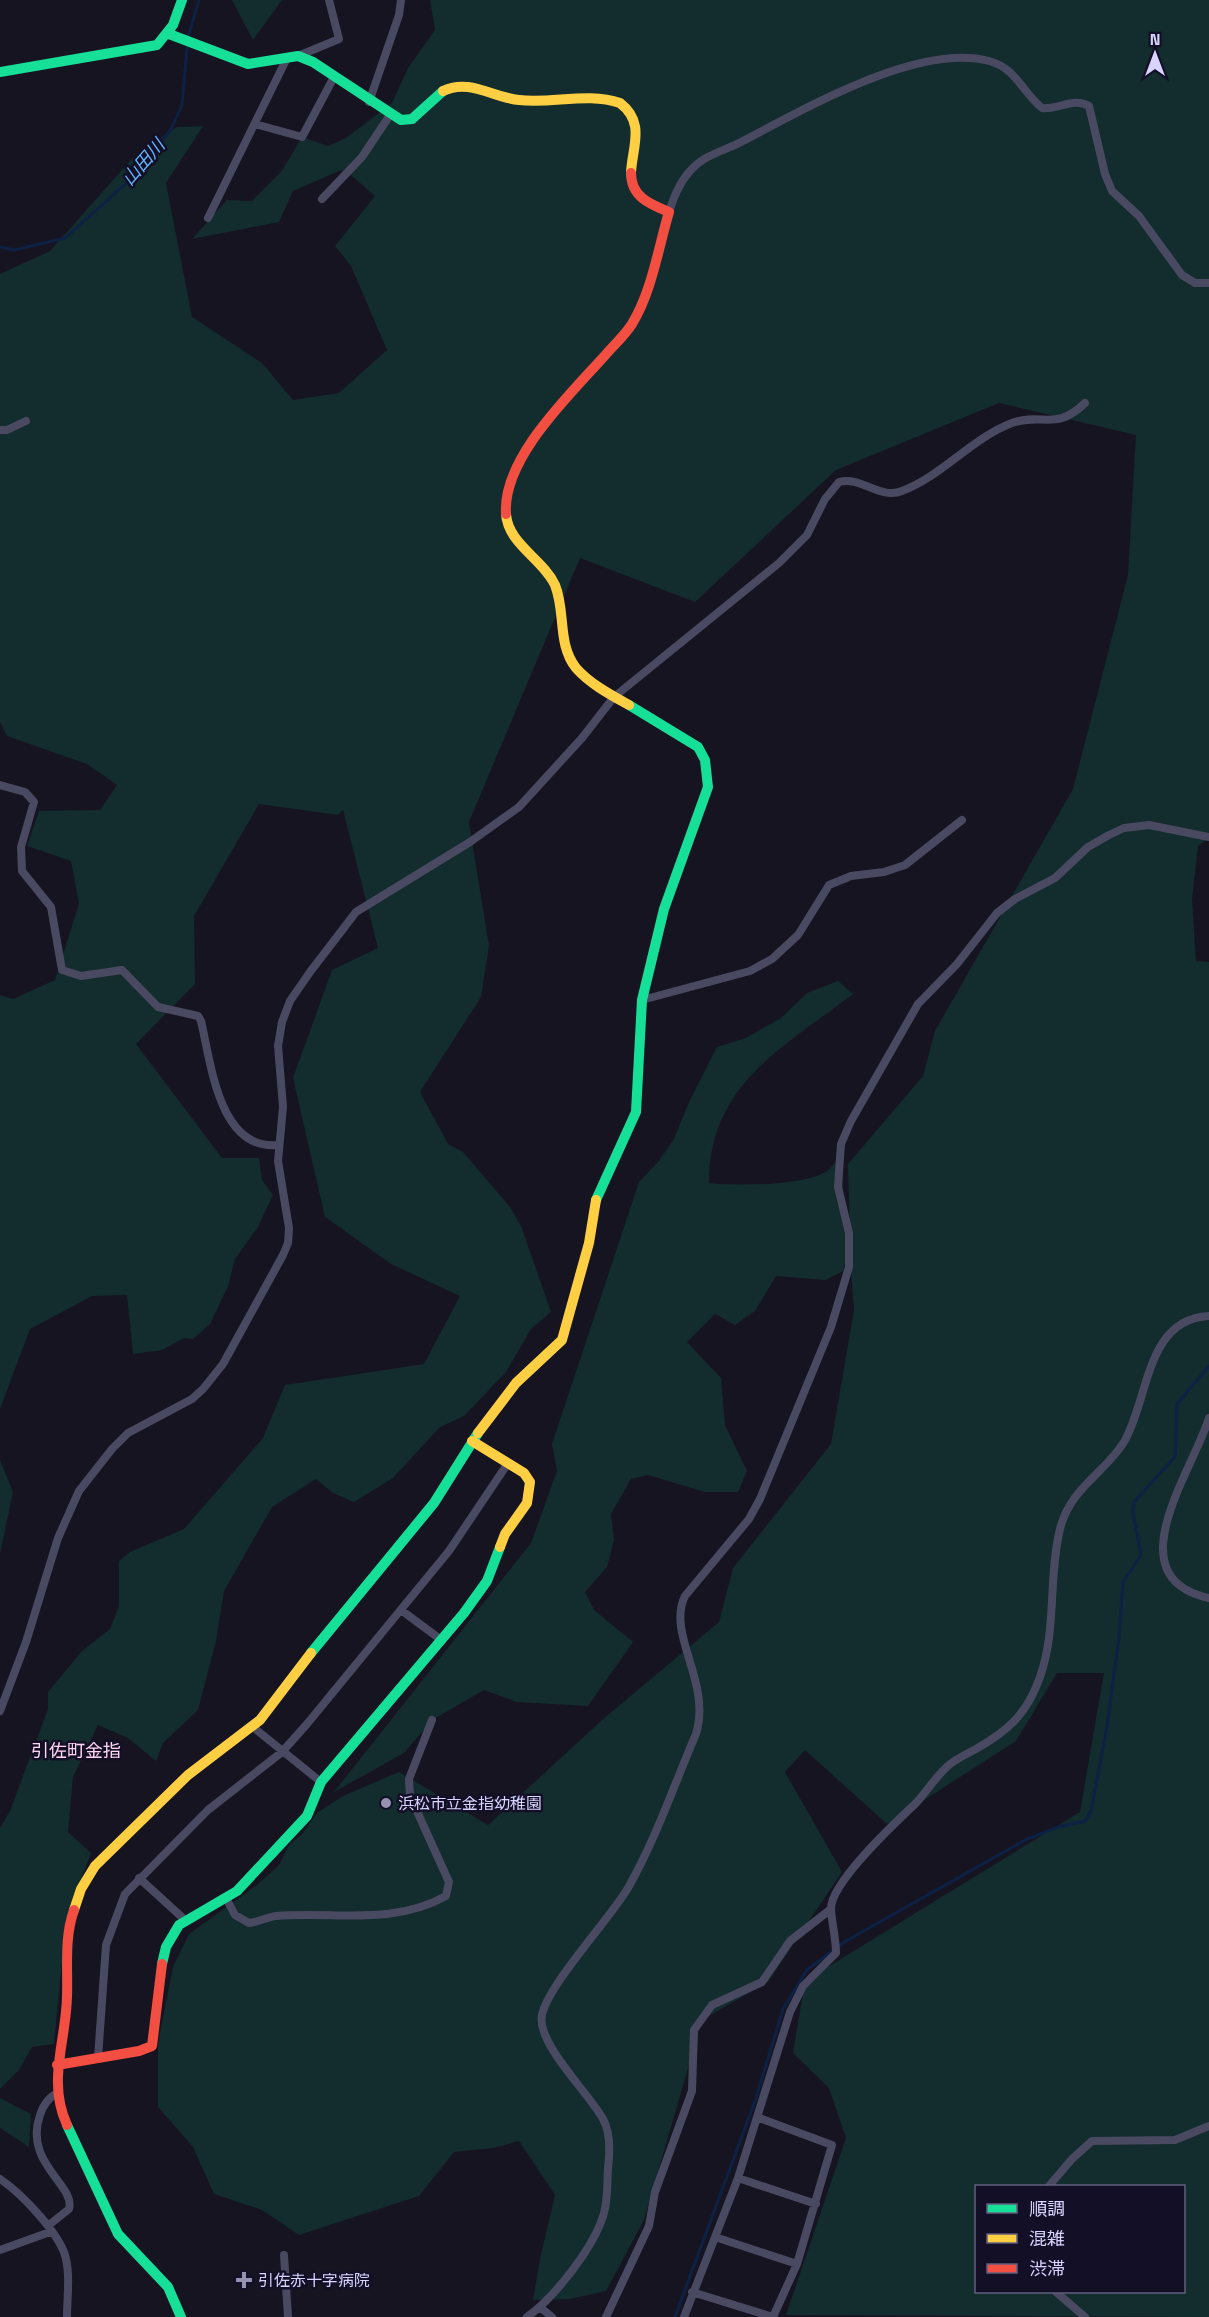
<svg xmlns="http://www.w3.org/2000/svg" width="1209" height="2317" viewBox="0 0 1209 2317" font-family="'Space Grotesk','Noto Sans JP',sans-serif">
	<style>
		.green { fill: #132c2d; fill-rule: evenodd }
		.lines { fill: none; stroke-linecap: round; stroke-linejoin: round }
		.stream { stroke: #0d2144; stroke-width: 3 }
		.street { stroke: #4a4962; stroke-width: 8 }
		.fast { stroke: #16e098; stroke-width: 10 }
		.slow { stroke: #ffcf43; stroke-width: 10 }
		.jam { stroke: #f24e42; stroke-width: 10 }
		.poi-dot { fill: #9591b1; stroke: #130f26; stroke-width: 2 }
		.labels { text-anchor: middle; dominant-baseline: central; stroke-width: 5; stroke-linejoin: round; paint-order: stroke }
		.poi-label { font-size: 16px; fill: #d9d4ff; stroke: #130f26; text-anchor: start }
		.water-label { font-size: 18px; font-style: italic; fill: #62b6ff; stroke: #130f26 }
		.neighbourhood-label { font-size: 18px; fill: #ffd6f0; stroke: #130f26 }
	</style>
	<rect width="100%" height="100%" fill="#161421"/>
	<path class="green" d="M232 0H282L253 40Z
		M430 0H1209V838L1198 846 1192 900 1196 961 1209 962V2317L786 2315 846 2138 829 2088 793 2053 805 1981 1080 1812 1104 1673H1057L1016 1741 887 1824 805 1750 785 1772 842 1872 768 1982 702 2020 644 2220 606 2291 570 2299 533 2300 540 2259 555 2195 519 2141 493 2148 454 2152 419 2196 299 2235 262 2210 214 2194 193 2147 158 2107V2043L173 1967 189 1934 257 1885 279 1865 289 1845 303 1833 317 1813 343 1796 399 1772 488 1825 602 1720 719 1622 733 1568 831 1444 854 1310 849 1245 843 1271 826 1280 776 1276 755 1311 735 1325 715 1314 687 1342 721 1378 725 1425 747 1471 738 1492H705L648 1475 631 1479 611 1514 614 1540 607 1567 585 1592 594 1610 633 1642 588 1706 517 1702 484 1690 432 1720 404 1753 334 1792 531 1543 557 1471 552 1444 639 1182 658 1162 674 1139 689 1102 717 1047 746 1038 781 1018 807 993 838 981 853 994C784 1047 709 1084 709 1183 737 1186 804 1186 827 1171 832 1168 836 1161 839 1157L850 1239 848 1164 923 1076 935 1031 1073 789 1128 575 1136 435 999 403 836 470 695 602 580 558 469 822 489 946 481 997 420 1092 448 1144 463 1152 510 1207 521 1226 551 1312 531 1329 506 1372 464 1416 440 1427 393 1478 354 1502 333 1493 316 1479 272 1507 224 1591 216 1641 198 1710 163 1743 156 1761 128 1738 98 1725 73 1777 68 1832 91 1853 66 1920 54 2044 32 2047 19 2070 0 2089V1828L10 1811 48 1709V1692L82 1651 110 1629 119 1606V1561L130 1552 184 1529 263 1438 285 1385 424 1364 460 1296 391 1264 325 1217 293 1078 332 970 378 948 343 810 338 815 259 804 194 916 195 984 136 1044 222 1158H259L262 1180 273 1195 257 1229 235 1259 228 1286 210 1324 193 1339 184 1338 162 1350 133 1354 127 1295 92 1296 30 1329 0 1409V995L13 999 55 980 79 904 71 861 27 846 39 811 100 810 117 785 87 764 7 736 0 722V274L50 251 137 153 177 127 203 126 166 183 192 317 262 363 293 400 339 393 387 350 351 266 335 246 375 196 345 170 339 171 293 191 279 222 192 239 227 200 252 201 281 172 302 137 328 146 346 138 392 103 408 68 435 30ZM976 2186H1184V2292H976Z
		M0 1460 13 1492 0 1554Z
		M0 2098 31 2114 29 2147 0 2128Z"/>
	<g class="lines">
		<path class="stream" d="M0 247 14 250 65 238 140 171 171 129 182 105 188 37 199 0
			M675 2317 755 2101 783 2009 807 1970 846 1941 1025 1840 1058 1827 1085 1821 1091 1811 1107 1727 1119 1637 1123 1582 1141 1555 1133 1513 1134 1502 1175 1457 1177 1404 1209 1366"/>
		<path class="street" d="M298 56 339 39 329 0
			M369 102 399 15 401 0
			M255 124 302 137 334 77
			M322 199 362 157 390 115
			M669 212C674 196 681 179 693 168 705 155 726 150 741 142 803 110 918 42 989 61 1016 68 1022 92 1042 108 1059 110 1073 97 1089 106L1105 174 1112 191 1139 216 1182 275 1195 283H1209
			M208 218 287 58
			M0 430H7L26 421
			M0 785 25 792 34 802 21 847 22 871 51 907 62 970 81 976 122 970 158 1007 198 1016 201 1021C211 1063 219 1151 278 1145
			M642 1000 750 971 772 959 798 935 829 885 851 876 884 872 905 865 962 820
			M1209 1418C1193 1471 1114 1577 1209 1598
			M401 1610 440 1639
			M0 1711 26 1642 58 1538 79 1491 112 1449 128 1433 192 1399 203 1389 223 1364 283 1255 288 1243 289 1228 278 1161 283 1107 278 1046 282 1022 290 1001 310 972 356 912 470 842 519 807 582 738 614 697 779 563 807 535 825 499 839 482C861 476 880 500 902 491 942 476 972 438 1012 423 1043 412 1055 432 1085 403
			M253 1727 321 1782
			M139 1878 184 1919
			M226 1898 235 1915 249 1923C259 1922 267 1917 276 1916 334 1911 392 1926 446 1896L449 1882 410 1796 409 1779 432 1720
			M98 2058 106 1945 125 1894 208 1810 282 1752 307 1724 449 1551 508 1463
			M759 2118 832 2145 797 2264 773 2317
			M738 2178 816 2204
			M0 2179C21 2193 54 2228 64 2252 71 2271 67 2297 67 2317
			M1049 2186 1072 2159 1092 2141 1175 2140 1209 2126
			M715 2237 797 2264
			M0 2250 50 2232 49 2225 69 2209C76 2185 23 2163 40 2115 43 2105 48 2098 57 2093
			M284 2255 288 2317
			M692 2292 773 2317
			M1056 2292 1085 2317
			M541 2308 552 2317
			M527 2317C555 2297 595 2246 604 2213 608 2199 607 2182 608 2168 610 2152 611 2133 603 2119 589 2093 536 2043 542 2015 548 1985 609 1920 628 1888 656 1839 674 1785 696 1734 712 1682 666 1634 685 1596L749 1519 760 1499 831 1327 849 1267V1233L838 1187 841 1144 851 1121 918 1004 957 964 997 913 1015 899 1055 878 1088 847 1109 835 1124 828 1149 825 1209 837
			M606 2317 649 2226 655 2192 692 2091 694 2030 712 2005 762 1982 790 1941 831 1909
			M684 2317 738 2178 790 2012 803 1986 836 1953C836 1938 831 1919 831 1908 832 1881 896 1822 916 1803 927 1791 936 1776 949 1765 956 1759 967 1754 976 1749 1009 1730 1027 1714 1040 1677 1057 1629 1048 1578 1060 1529 1070 1488 1105 1473 1124 1442 1149 1400 1145 1319 1209 1316"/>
		<path class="fast" d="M169 34 248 64 298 56 313 62 401 120 412 119 443 91
			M0 72 157 45 173 25 182 0
			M596 1200 636 1112 642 1000 664 909 708 787 705 760 698 747 629 705
			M311 1653 434 1503 478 1433
			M162 1964 166 1947 179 1925 237 1891 307 1816 321 1782 464 1613 487 1581 500 1547
			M67 2125 118 2234 168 2287 181 2317"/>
		<path class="slow" d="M443 91C469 78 494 98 519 100 552 104 588 92 620 103 646 123 632 147 631 173
			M506 514C508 544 543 559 555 585 566 612 557 644 576 668 590 684 611 695 629 705
			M478 1433 516 1383 562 1340 589 1243 596 1200
			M472 1441 524 1473 530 1482 527 1503 505 1534 500 1547
			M74 1910 81 1889 95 1866 188 1775 260 1720 311 1653"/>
		<path class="jam" d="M506 514C502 457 573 392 608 352 616 343 625 335 632 324 652 291 658 249 669 212 650 204 631 197 631 173
			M57 2065 139 2051 152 2046 162 1964
			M67 2125C47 2082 66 2041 67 1997 68 1968 64 1938 74 1910"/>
	</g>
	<g class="poi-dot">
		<circle cx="386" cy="1803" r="6"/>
		<path d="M241 2271h6v6h6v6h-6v6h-6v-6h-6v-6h6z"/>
	</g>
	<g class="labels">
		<g class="poi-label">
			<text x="398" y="1803">浜松市立金指幼稚園</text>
			<text x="258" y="2280">引佐赤十字病院</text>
		</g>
		<g class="water-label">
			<text transform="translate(143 162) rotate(-49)">山田川</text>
		</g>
		<g class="neighbourhood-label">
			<text x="76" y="1750">引佐町金指</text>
		</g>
	</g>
	<rect x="975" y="2185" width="210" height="108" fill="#130f26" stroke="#625e7d" stroke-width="1.5"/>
	<rect x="987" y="2204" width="30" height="9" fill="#16e098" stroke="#625e7d" stroke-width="1.5"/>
	<text x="1029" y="2215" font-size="18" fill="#d9d4ff">順調</text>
	<rect x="987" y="2234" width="30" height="9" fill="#ffcf43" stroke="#625e7d" stroke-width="1.5"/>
	<text x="1029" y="2245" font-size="18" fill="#d9d4ff">混雑</text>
	<rect x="987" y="2264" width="30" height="9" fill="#f24e42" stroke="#625e7d" stroke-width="1.5"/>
	<text x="1029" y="2275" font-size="18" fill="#d9d4ff">渋滞</text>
	<g transform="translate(1155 54)" stroke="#130f26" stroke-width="4.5" paint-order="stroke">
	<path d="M0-4.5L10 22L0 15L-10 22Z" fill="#d9d4ff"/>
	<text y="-9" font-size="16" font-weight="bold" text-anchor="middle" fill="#d9d4ff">N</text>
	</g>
</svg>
